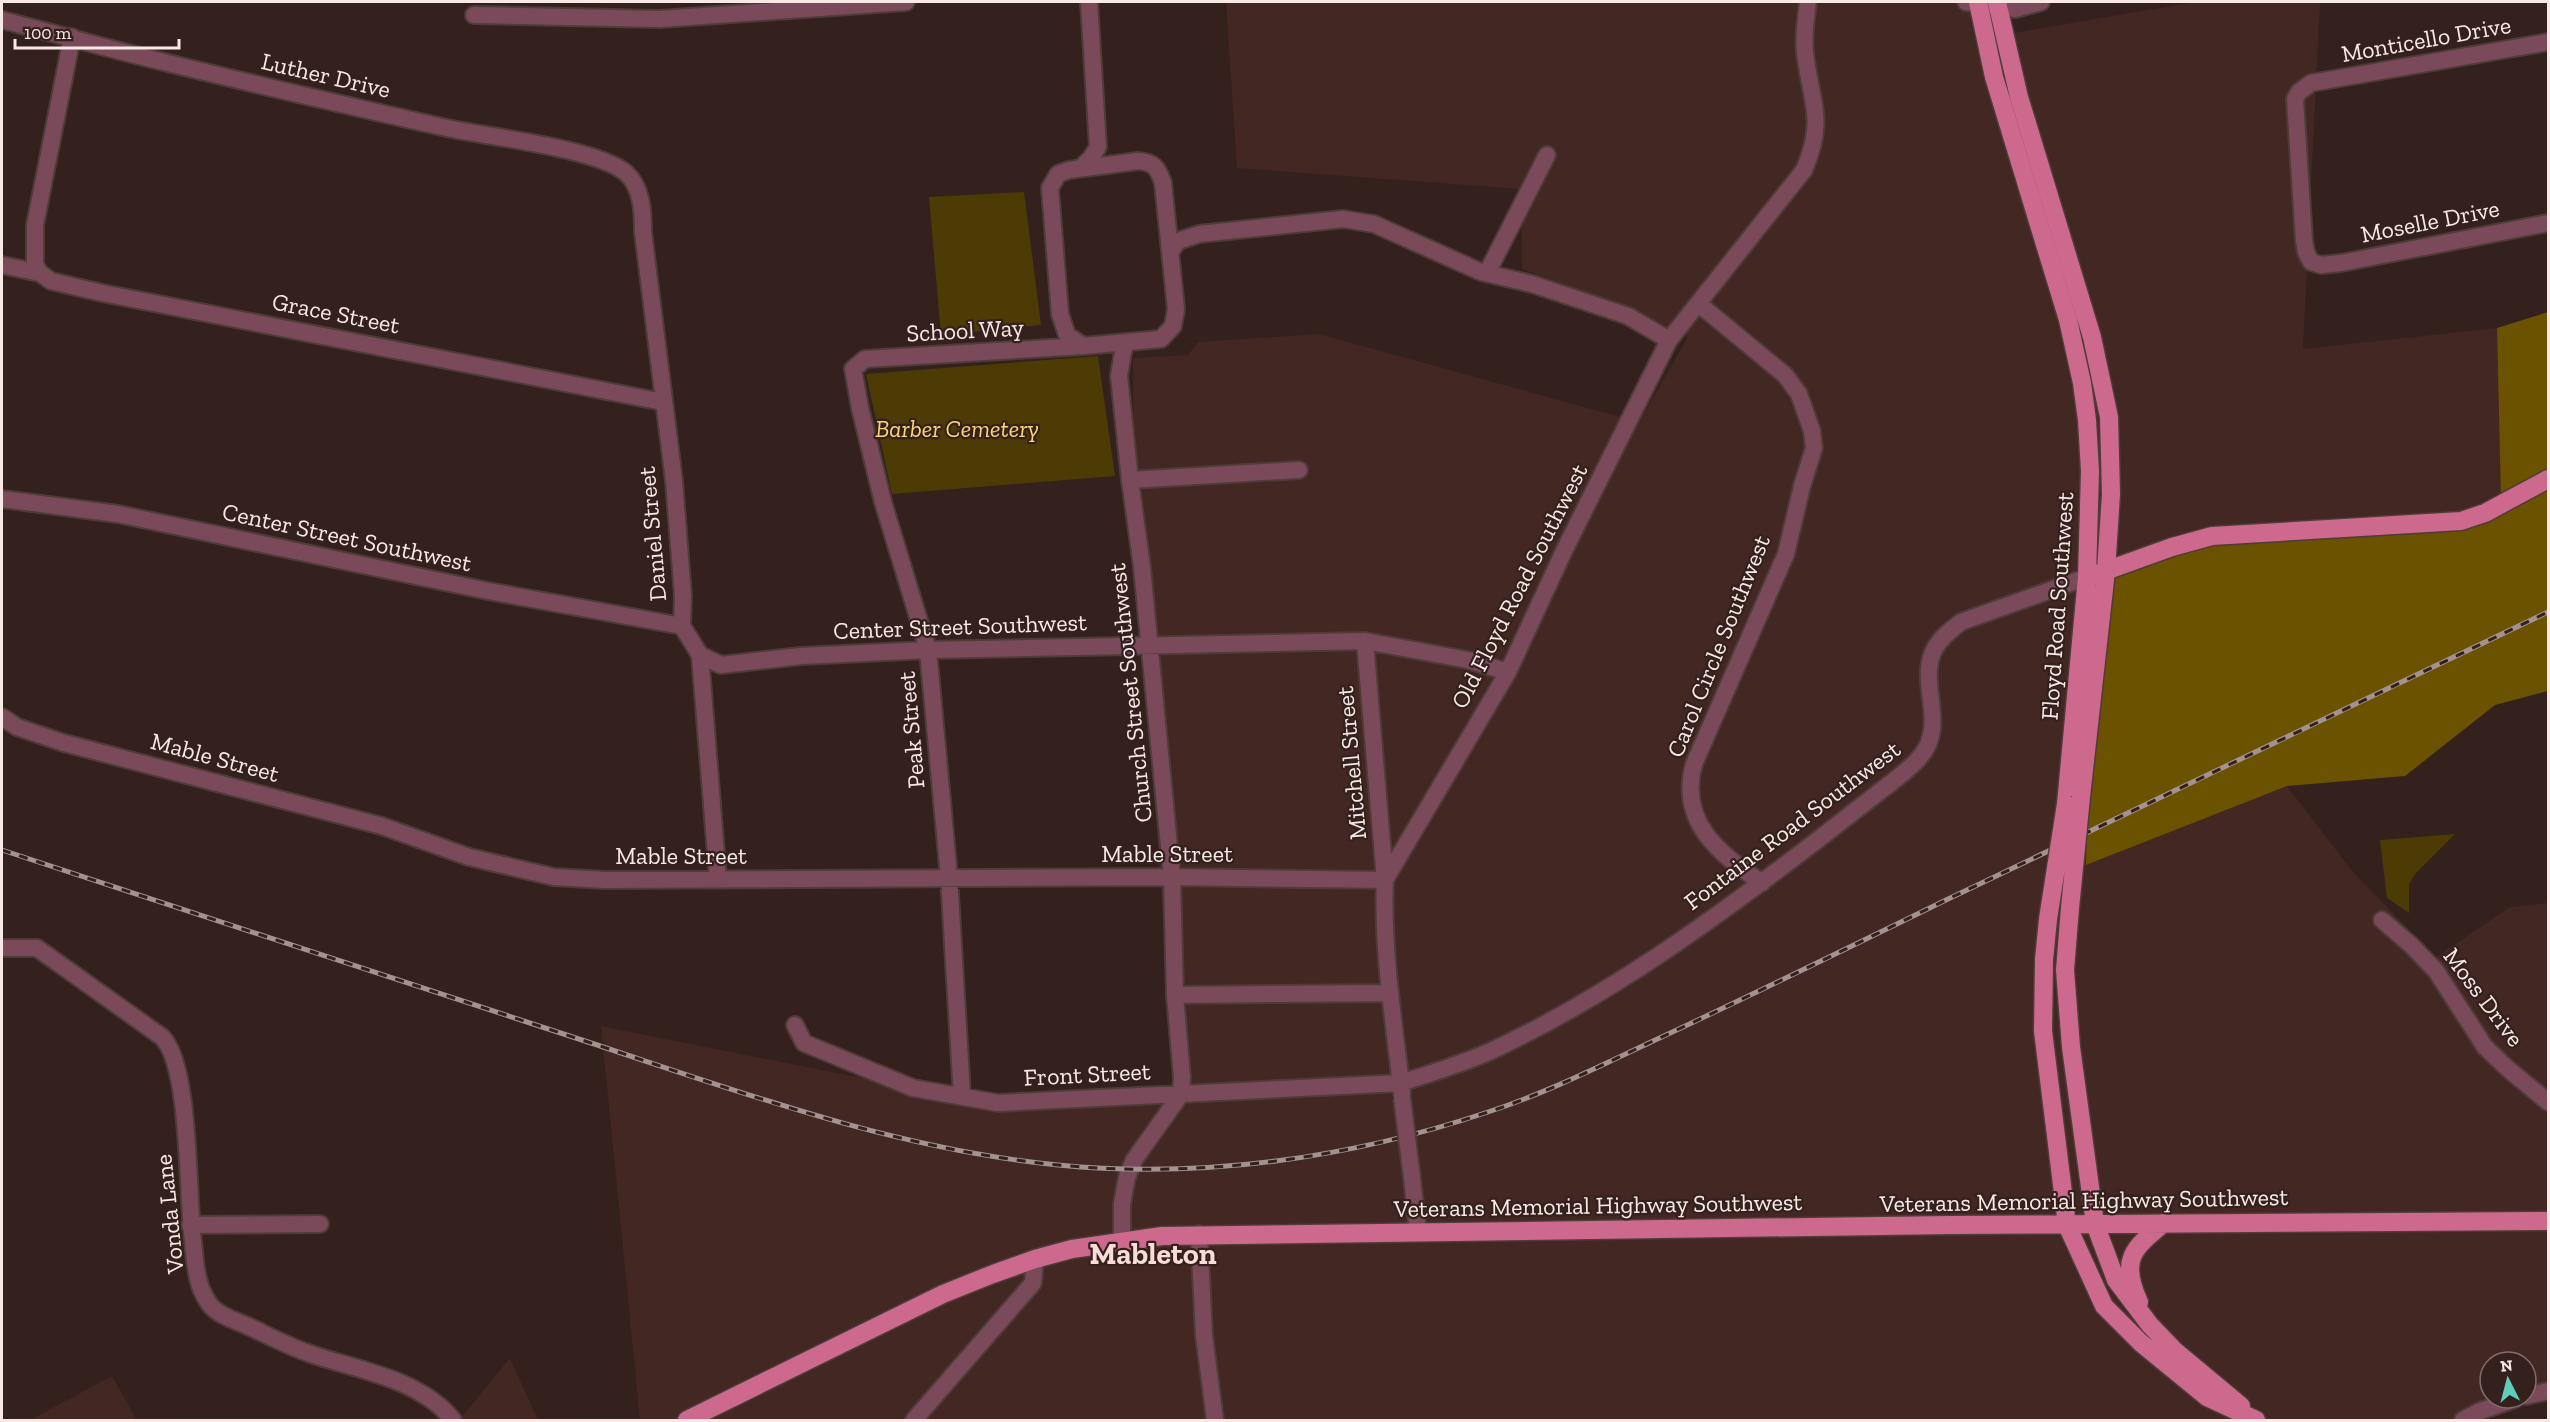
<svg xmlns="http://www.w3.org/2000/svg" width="2550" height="1422" viewBox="0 0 2550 1422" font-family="'Zilla Slab',serif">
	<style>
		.built { fill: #422723 }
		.green { fill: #4c3b05 }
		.forest { fill: #6b5200 }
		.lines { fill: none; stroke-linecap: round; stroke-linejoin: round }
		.minor-casing { stroke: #4f3c39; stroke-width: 20 }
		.major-casing { stroke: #4f3c39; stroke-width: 21 }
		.minor { stroke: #7a4a5a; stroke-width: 16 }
		.major { stroke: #cc698d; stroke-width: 18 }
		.rail-casing { stroke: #a3928f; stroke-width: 5 }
		.rail { stroke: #34201d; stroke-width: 3; stroke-dasharray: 9; stroke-linecap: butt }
		.minor-bridge-casing { stroke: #4f3c39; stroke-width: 20; stroke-linecap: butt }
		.major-bridge-casing { stroke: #4f3c39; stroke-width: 21; stroke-linecap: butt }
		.minor-bridge { stroke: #7a4a5a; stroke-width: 16 }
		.major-bridge { stroke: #cc698d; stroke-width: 18 }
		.labels { text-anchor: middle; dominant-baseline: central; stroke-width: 4.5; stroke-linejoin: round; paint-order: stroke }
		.street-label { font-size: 24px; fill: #f8e9e7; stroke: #34201d }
		.park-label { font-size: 24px; font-style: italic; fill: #fcd675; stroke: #34201d }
		.district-label { font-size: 30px; font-weight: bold; fill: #f9dcd8; stroke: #34201d }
	</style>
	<rect width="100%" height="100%" fill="#34201d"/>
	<path class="built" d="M1226 2H1992L1996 36 2195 2H2320L2303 349 2497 328 2501 501 2087 797 2086 864 2287 786 2353 872 2436 957 2510 907 2548 903V1385L2526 1390V1362H2490V1398L2467 1420H640L601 1026 977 1101 1174 1087 1134 489 1133 358 1188 355 1198 342 1319 334 1639 422 1688 337 1612 302 1522 269 1521 189 1237 168Z
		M510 1358 538 1420H459Z
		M112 1376 137 1420H30Z"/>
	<path class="green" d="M1024 192 1041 325 941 335 929 197Z
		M1098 356 1115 476 892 494 866 374Z
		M2455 834 2417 872 2409 884V913L2387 898 2380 840Z"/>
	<path class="forest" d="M2548 312V691L2495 705 2405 776 2287 786 2086 865 2087 797 2104 573 2145 554 2323 528 2424 524 2501 502 2497 328Z"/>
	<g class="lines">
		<defs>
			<path id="minor" d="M1966 2 2015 9 2041 2
				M474 15 660 19 906 2
				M2 20C57 34 113 50 168 63 261 86 354 107 447 128 488 137 597 148 626 173 642 187 643 212 643 232L674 481 683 596 682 626 700 655 718 879
				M2548 42 2311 83 2299 92 2295 99 2304 241 2306 252 2311 262 2321 265 2341 263 2548 223
				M1138 161C1154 162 1158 168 1163 183L1176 309 1173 326 1161 339 1083 346 1067 335 1060 314 1050 188 1058 174 1069 170Z
				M1081 168 1091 158 1098 147 1089 2
				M1171 251 1178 241 1199 234 1343 219 1374 224 1481 272 1532 284 1628 316 1669 340
				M2 265 40 273 51 281 102 293 663 402
				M40 273 35 265V225L72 37
				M1487 273 1547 155
				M1699 304 1785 375 1799 394 1812 431 1814 448 1802 486 1786 554 1694 764C1678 821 1719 854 1762 883
				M1130 480 1299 470
				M2 499 118 514 488 591 682 626
				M700 655 721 665 801 656 928 650 1365 641 1468 660 1508 672
				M2 717 17 727 64 743 382 826 469 857 554 877 605 880 1172 877 1385 880 1365 641
				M2382 920 2412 946 2436 971 2485 1047 2507 1068 2548 1102
				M2 948H37L162 1037C191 1066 187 1196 193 1241 195 1261 196 1285 208 1302 217 1316 235 1320 250 1327 269 1336 288 1346 308 1353 356 1370 420 1378 453 1420
				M1175 995 1390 993
				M795 1025 804 1043 913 1088 998 1103 1401 1083C1431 1073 1462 1064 1491 1051 1607 997 1713 920 1815 842 1837 825 1860 807 1883 789 1896 779 1910 769 1920 757 1949 724 1916 682 1935 648 1941 637 1952 629 1961 622L2087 577
				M1402 1093C1394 1022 1382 951 1385 880L1508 672 1564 551 1669 340 1804 170C1826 119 1811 103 1805 53 1803 35 1806 18 1808 2
				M962 1096 949 877 928 650 883 502 860 408 853 369 865 359 1083 346
				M1412 1178 1418 1231
				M190 1225 320 1224
				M1199 1234 1204 1335 1215 1420
				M1122 1240V1204L1127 1177 1134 1160 1181 1094 1182 1077 1175 995 1172 877 1142 567 1130 480 1119 376 1123 352 1127 342
				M2526 1396 2548 1391
				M914 1420 1033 1283 1035 1259
				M2463 1420 2478 1412 2517 1398"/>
			<path id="major" d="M1978 2 1994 77 2068 320 2082 383 2087 420 2090 471 2087 577 2066 804
				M1997 2 2019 97 2092 337 2109 417 2111 494 2106 571 2081 797
				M2097 574 2172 547 2212 536 2461 521 2485 513 2548 479
				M2070 908 2065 970 2071 1047 2095 1224 2116 1280 2150 1325 2175 1351 2241 1406
				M2048 919 2044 960 2043 1031 2067 1225 2104 1306 2141 1343 2207 1397 2256 1420
				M2139 1302C2120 1260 2132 1249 2164 1223
				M687 1420 943 1294 993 1274 1035 1259 1072 1249 1162 1236 1950 1225 2548 1221"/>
		</defs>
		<use href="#minor" class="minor-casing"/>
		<use href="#major" class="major-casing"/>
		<use href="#minor" class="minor"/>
		<use href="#major" class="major"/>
		<defs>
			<path id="rail" d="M2 850C196 914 390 977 585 1041 740 1092 894 1149 1058 1165 1203 1179 1351 1158 1488 1112 1544 1094 1598 1067 1651 1042 1750 996 1848 948 1946 900 2147 804 2348 708 2548 612"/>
		</defs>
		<use href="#rail" class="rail-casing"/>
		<use href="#rail" class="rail"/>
		<defs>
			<path id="minor-bridge" d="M1402 1098 1412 1178"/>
			<path id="major-bridge" d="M2070 908 2081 797
				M2048 919 2066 804"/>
		</defs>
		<use href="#minor-bridge" class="minor-bridge-casing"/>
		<use href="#major-bridge" class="major-bridge-casing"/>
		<use href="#minor-bridge" class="minor-bridge"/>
		<use href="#major-bridge" class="major-bridge"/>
	</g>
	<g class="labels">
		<g class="street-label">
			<text transform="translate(2426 39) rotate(-10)">Monticello Drive</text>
			<text transform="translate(326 75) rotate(13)">Luther Drive</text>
			<text transform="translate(2430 221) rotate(-11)">Moselle Drive</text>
			<text transform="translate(336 313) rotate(11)">Grace Street</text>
			<text transform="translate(965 330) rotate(-3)">School Way</text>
			<text transform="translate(652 534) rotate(-95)">Daniel Street</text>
			<text transform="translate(347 537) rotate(12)">Center Street Southwest</text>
			<text transform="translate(1519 586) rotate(-63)">Old Floyd Road Southwest</text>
			<text transform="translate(2057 606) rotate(-86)">Floyd Road Southwest</text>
			<text transform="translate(960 626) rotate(-2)">Center Street Southwest</text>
			<text transform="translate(1718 646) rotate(-68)">Carol Circle Southwest</text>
			<text transform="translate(1130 693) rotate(-96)">Church Street Southwest</text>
			<text transform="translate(911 730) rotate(-95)">Peak Street</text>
			<text transform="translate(215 757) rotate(15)">Mable Street</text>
			<text transform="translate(1351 763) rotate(-95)">Mitchell Street</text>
			<text transform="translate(1792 825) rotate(-37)">Fontaine Road Southwest</text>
			<text x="1167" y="853">Mable Street</text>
			<text x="681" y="855">Mable Street</text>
			<text transform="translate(2484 997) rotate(53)">Moss Drive</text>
			<text transform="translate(1087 1074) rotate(-3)">Front Street</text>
			<text transform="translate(2084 1200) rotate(-1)">Veterans Memorial Highway Southwest</text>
			<text transform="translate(1598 1205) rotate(-1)">Veterans Memorial Highway Southwest</text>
			<text transform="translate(169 1214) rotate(-96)">Vonda Lane</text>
		</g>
		<g class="park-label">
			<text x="957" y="428">Barber Cemetery</text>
		</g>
		<g class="district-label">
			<text x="1153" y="1254">Mableton</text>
		</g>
	</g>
	<rect width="2550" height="1422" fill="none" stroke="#f8e9e7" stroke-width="6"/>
	<g transform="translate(2508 1380) rotate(354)"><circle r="28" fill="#34201d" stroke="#82706e" stroke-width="1.5"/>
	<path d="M0-4.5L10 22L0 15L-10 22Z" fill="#5eceb8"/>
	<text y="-9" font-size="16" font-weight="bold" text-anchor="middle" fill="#f8e9e7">N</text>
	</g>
	<path d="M15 39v9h164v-9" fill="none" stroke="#f8e9e7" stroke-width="3"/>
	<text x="24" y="39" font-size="18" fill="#f8e9e7" stroke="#34201d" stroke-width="4.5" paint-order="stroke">100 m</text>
</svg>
